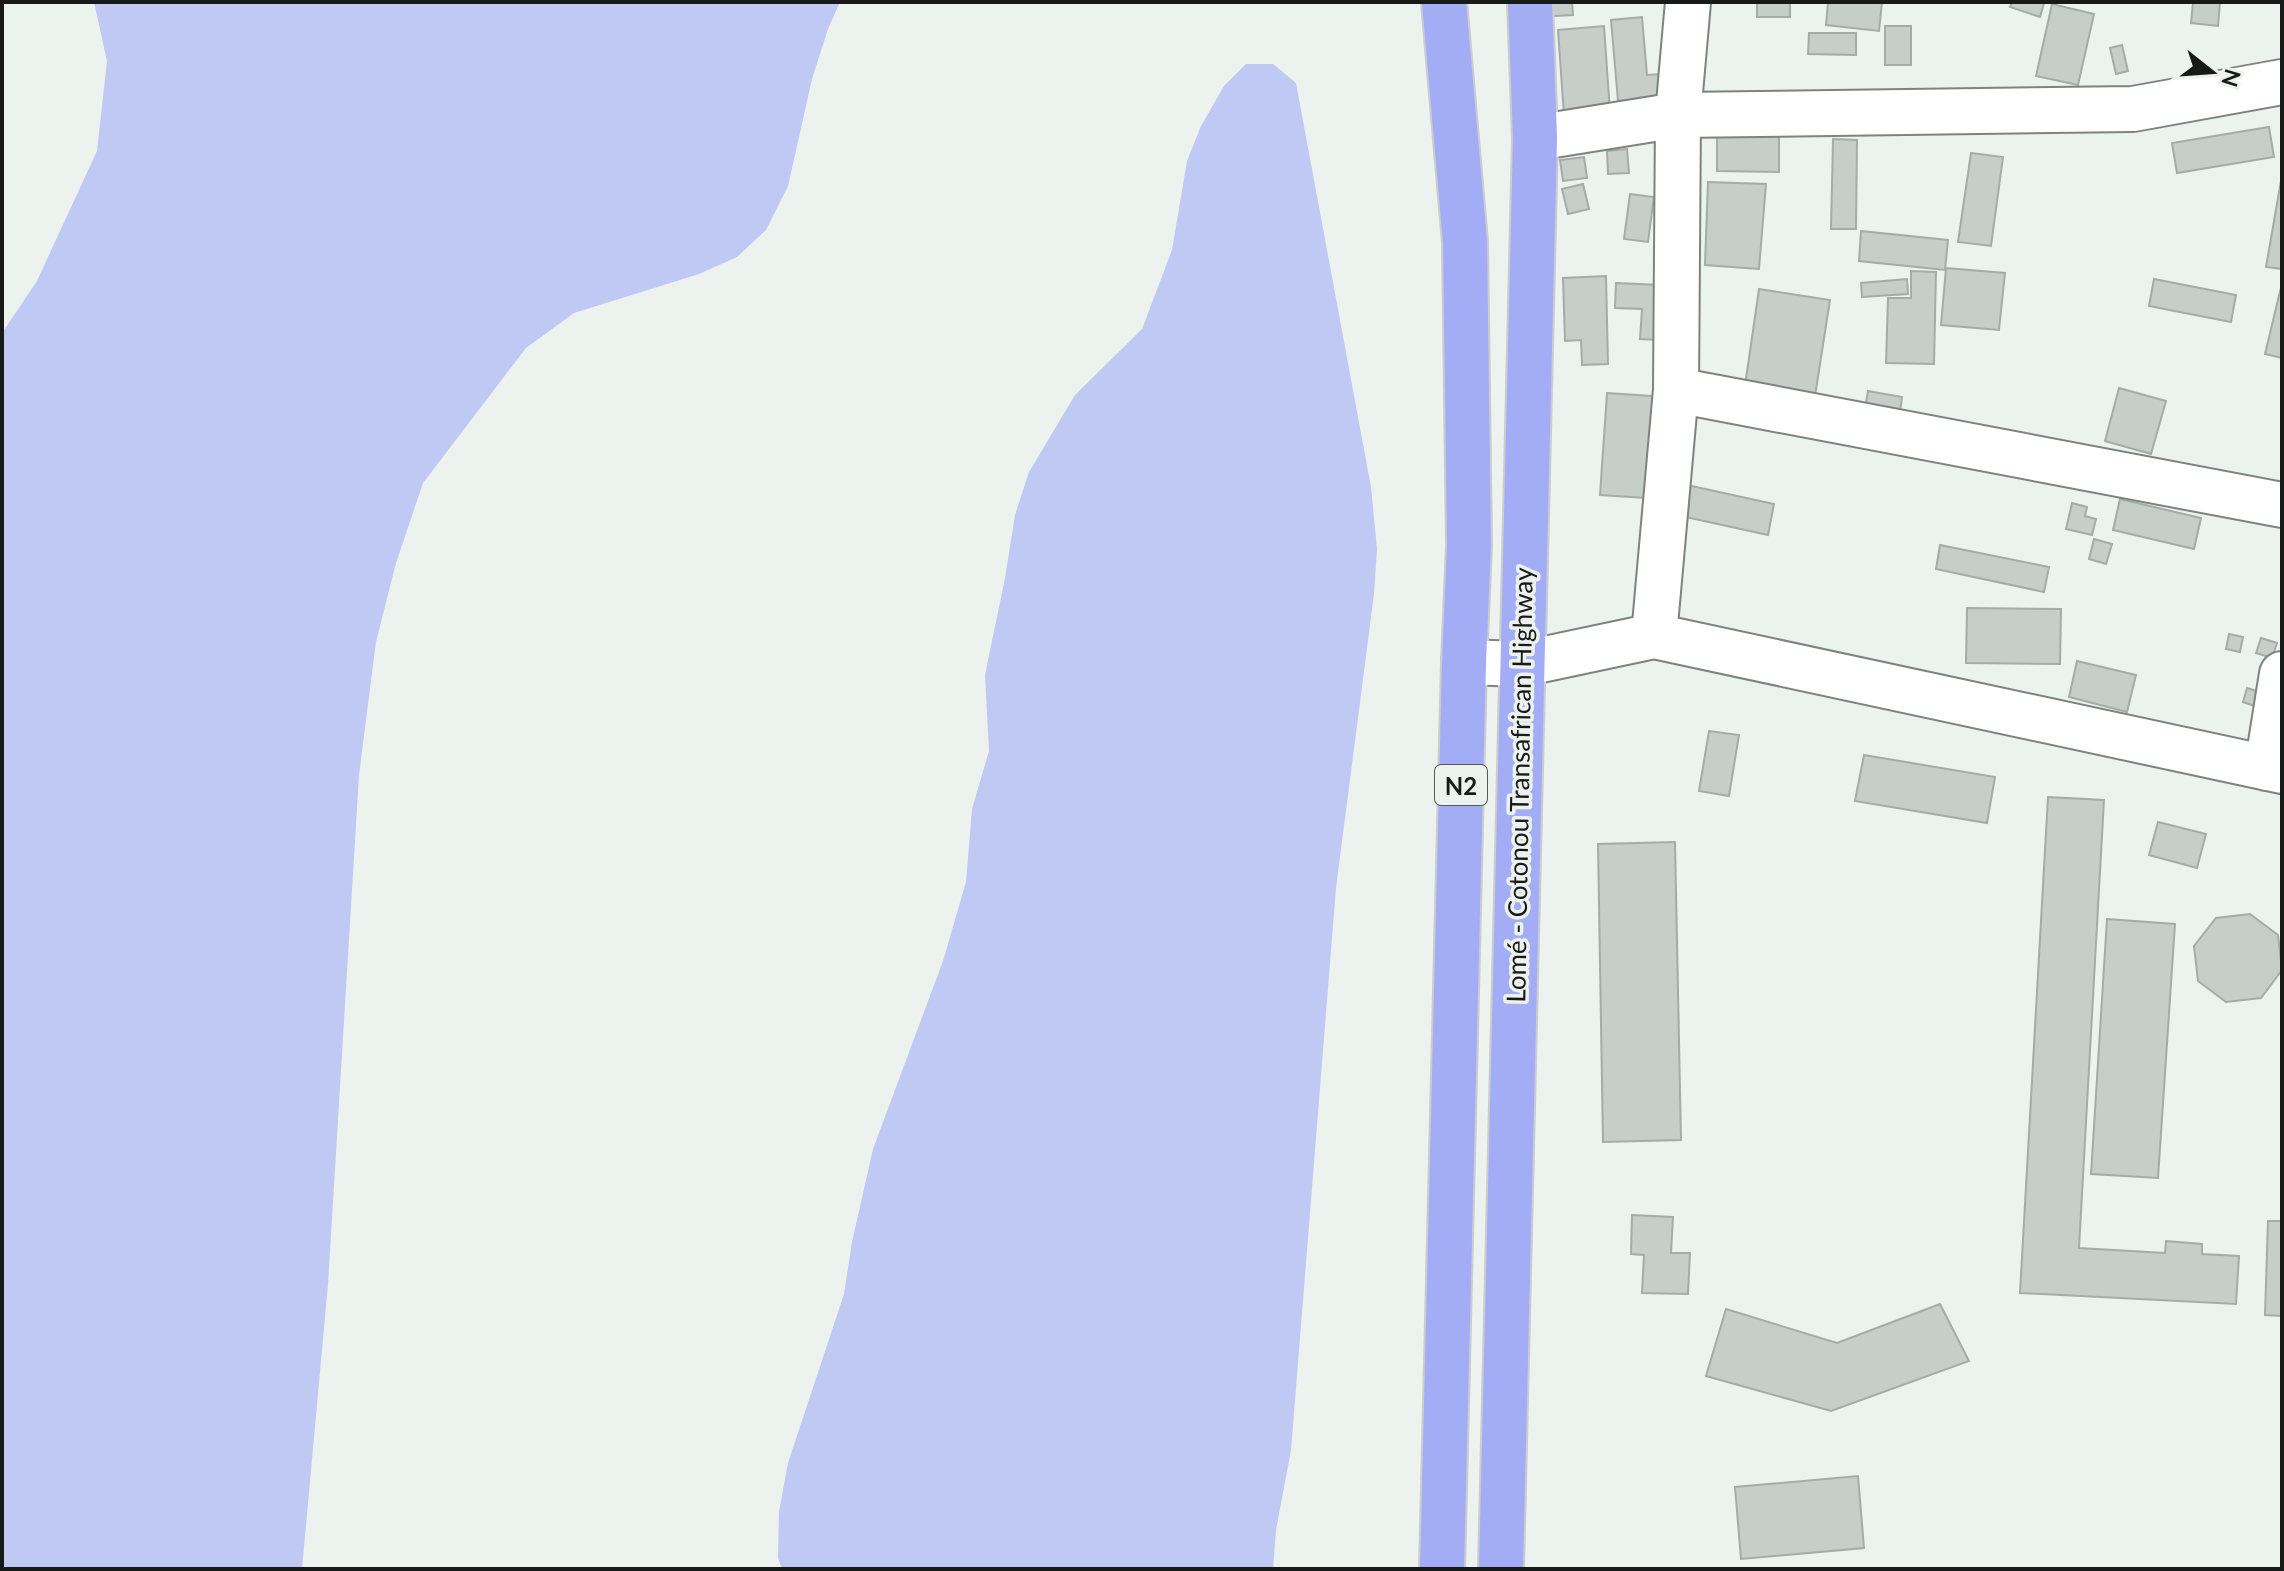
<svg xmlns="http://www.w3.org/2000/svg" width="2284" height="1571" viewBox="0 0 2284 1571" font-family="Lato,sans-serif">
	<style>
		.water { fill: #c0c8f4 }
		.building { fill: #c7cec9; stroke: #a5aba7; stroke-width: 2 }
		.lines { fill: none; stroke-linecap: round; stroke-linejoin: round }
		.minor-casing { stroke: #7d837f; stroke-width: 48 }
		.highway-casing { stroke: #cccdcc; stroke-width: 48 }
		.minor { stroke: #fff; stroke-width: 44 }
		.highway { stroke: #a2adf5; stroke-width: 44 }
		.labels { text-anchor: middle; dominant-baseline: central; stroke-width: 7; stroke-linejoin: round; paint-order: stroke }
		.shield { fill: #ecf2ee; stroke: #575b58; stroke-width: 2 }
		.shield-label { font-size: 24px; font-weight: bold; fill: #171a18 }
		.street-label { font-size: 26px; fill: #171a18; stroke: #ecf2ee }
	</style>
	<rect width="100%" height="100%" fill="#ecf2ee"/>
	<path class="water" d="M94 2H840L828 29 812 79 788 186 766 230 737 257 699 274 574 313 526 348 423 483 396 563 376 642 359 775 328 1284 302 1569H2V333L37 281 97 151 107 61Z
		M1246 64H1273L1296 83 1371 487 1377 549 1374 594 1336 888 1291 1450 1276 1530 1273 1569H782L778 1558 779 1512 788 1463 844 1294 852 1242 873 1149 943 961 966 882 972 809 989 751 985 675 1005 578 1015 515 1029 472 1075 395 1142 329 1172 250 1187 161 1201 126 1224 86Z"/>
	<path class="building" d="M1537 2H1572L1573 15 1538 17Z
		M1757 2H1790V17H1757Z
		M1828 2H1882L1879 31 1826 25Z
		M2012 2H2042L2044 3 2040 17 2010 7Z
		M2193 2H2220L2218 26 2191 23Z
		M2052 4 2094 14 2078 85 2036 76Z
		M1642 17 1647 75 1661 74 1663 97 1618 101 1611 20Z
		M1604 26 1610 112 1564 115 1558 30Z
		M1885 26H1911V65H1885Z
		M1809 33H1856V55L1808 54Z
		M2122 45 2128 71 2116 74 2110 48Z
		M2269 127 2274 157 2177 173 2172 143Z
		M1717 135 1779 136V172L1717 171Z
		M1833 139 1857 140 1856 229H1831Z
		M1627 149 1629 173 1608 174 1607 151Z
		M1971 153 2003 157 1991 246 1958 242Z
		M1584 157 1587 178 1563 181 1560 160Z
		M2282 175V269L2266 267Z
		M1708 182 1766 184 1759 269 1705 265Z
		M1583 184 1589 209 1568 214 1562 189Z
		M1630 194 1654 197 1648 242 1624 239Z
		M1861 231 1948 240 1945 270 1859 261Z
		M1946 268 2005 273 1999 330 1941 325Z
		M1911 271 1936 272 1934 364 1886 363 1888 298H1911Z
		M1606 276 1608 364 1582 365 1581 340 1565 341 1563 278Z
		M1907 279 1908 294 1862 297 1861 283Z
		M2154 279 2236 295 2231 322 2149 306Z
		M1616 283 1661 285 1659 340 1640 339 1642 309 1615 308Z
		M2282 283V358L2265 354Z
		M1759 289 1830 300 1815 396 1745 386Z
		M2119 388 2166 401 2151 454 2105 441Z
		M1868 391 1902 397 1900 412 1865 408Z
		M1607 393 1666 397 1661 499 1600 495Z
		M1687 485 1774 504 1768 535 1681 516Z
		M2120 499 2201 518 2194 549 2113 530Z
		M2072 503 2087 507 2085 516 2096 519 2092 535 2066 529Z
		M2094 539 2112 544 2106 564 2089 559Z
		M1940 545 2049 567 2044 592 1936 569Z
		M1967 608 2061 609 2060 664 1966 663Z
		M2229 634 2243 637 2240 652 2226 649Z
		M2261 638 2277 643 2272 658 2256 653Z
		M2077 661 2136 675 2127 712 2069 697Z
		M2247 688 2272 696 2267 710 2243 702Z
		M1709 731 1739 735 1729 796 1699 791Z
		M1864 755 1995 777 1987 823 1855 801Z
		M2048 797 2104 800 2079 1248 2165 1253 2166 1241 2202 1244V1254L2239 1256 2236 1304 2020 1293Z
		M2158 822 2206 834 2197 868 2149 855Z
		M1675 842 1681 1140 1603 1142 1598 844Z
		M2250 914 2278 935 2282 970 2261 998 2226 1002 2198 981 2194 946 2216 918Z
		M2107 919 2175 924 2158 1178 2091 1174Z
		M1632 1215 1673 1217 1671 1253H1690L1688 1294 1642 1293 1644 1255 1631 1254Z
		M2268 1221H2282V1316L2265 1315Z
		M1940 1304 1969 1361 1831 1411 1706 1376 1726 1309 1837 1343Z
		M1858 1476 1864 1548 1741 1559 1735 1487Z"/>
	<g class="lines">
		<defs>
			<path id="minor" d="M1535 138 1678 115 2133 109 2282 82
				M1676 390 2282 505
				M1654 636 1676 390 1678 115 1688 2
				M1464 662 1522 664 1654 636 2282 771
				M2267 768 2282 674"/>
			<path id="highway" d="M1442 1569 1464 662 1469 545 1465 242 1444 2
				M1501 1569 1535 138 1530 2"/>
		</defs>
		<use href="#minor" class="minor-casing"/>
		<use href="#highway" class="highway-casing"/>
		<use href="#minor" class="minor"/>
		<use href="#highway" class="highway"/>
	</g>
	<g class="labels">
		<rect class="shield" x="1435" y="765" width="52" height="40" rx="6"/>
		<g class="shield-label">
			<text x="1461" y="785">N2</text>
		</g>
		<g class="street-label">
			<text transform="translate(1519 785) rotate(-89)">Lomé - Cotonou Transafrican Highway</text>
		</g>
	</g>
	<rect width="2284" height="1571" fill="none" stroke="#171a18" stroke-width="8"/>
	<g transform="translate(2212 72) rotate(107)" stroke="#ecf2ee" stroke-width="6" paint-order="stroke">
	<path d="M0-6L14 30L0 20L-14 30Z" fill="#171a18"/>
	<text y="-12" font-size="22" font-weight="bold" text-anchor="middle" fill="#171a18">N</text>
	</g>
</svg>
